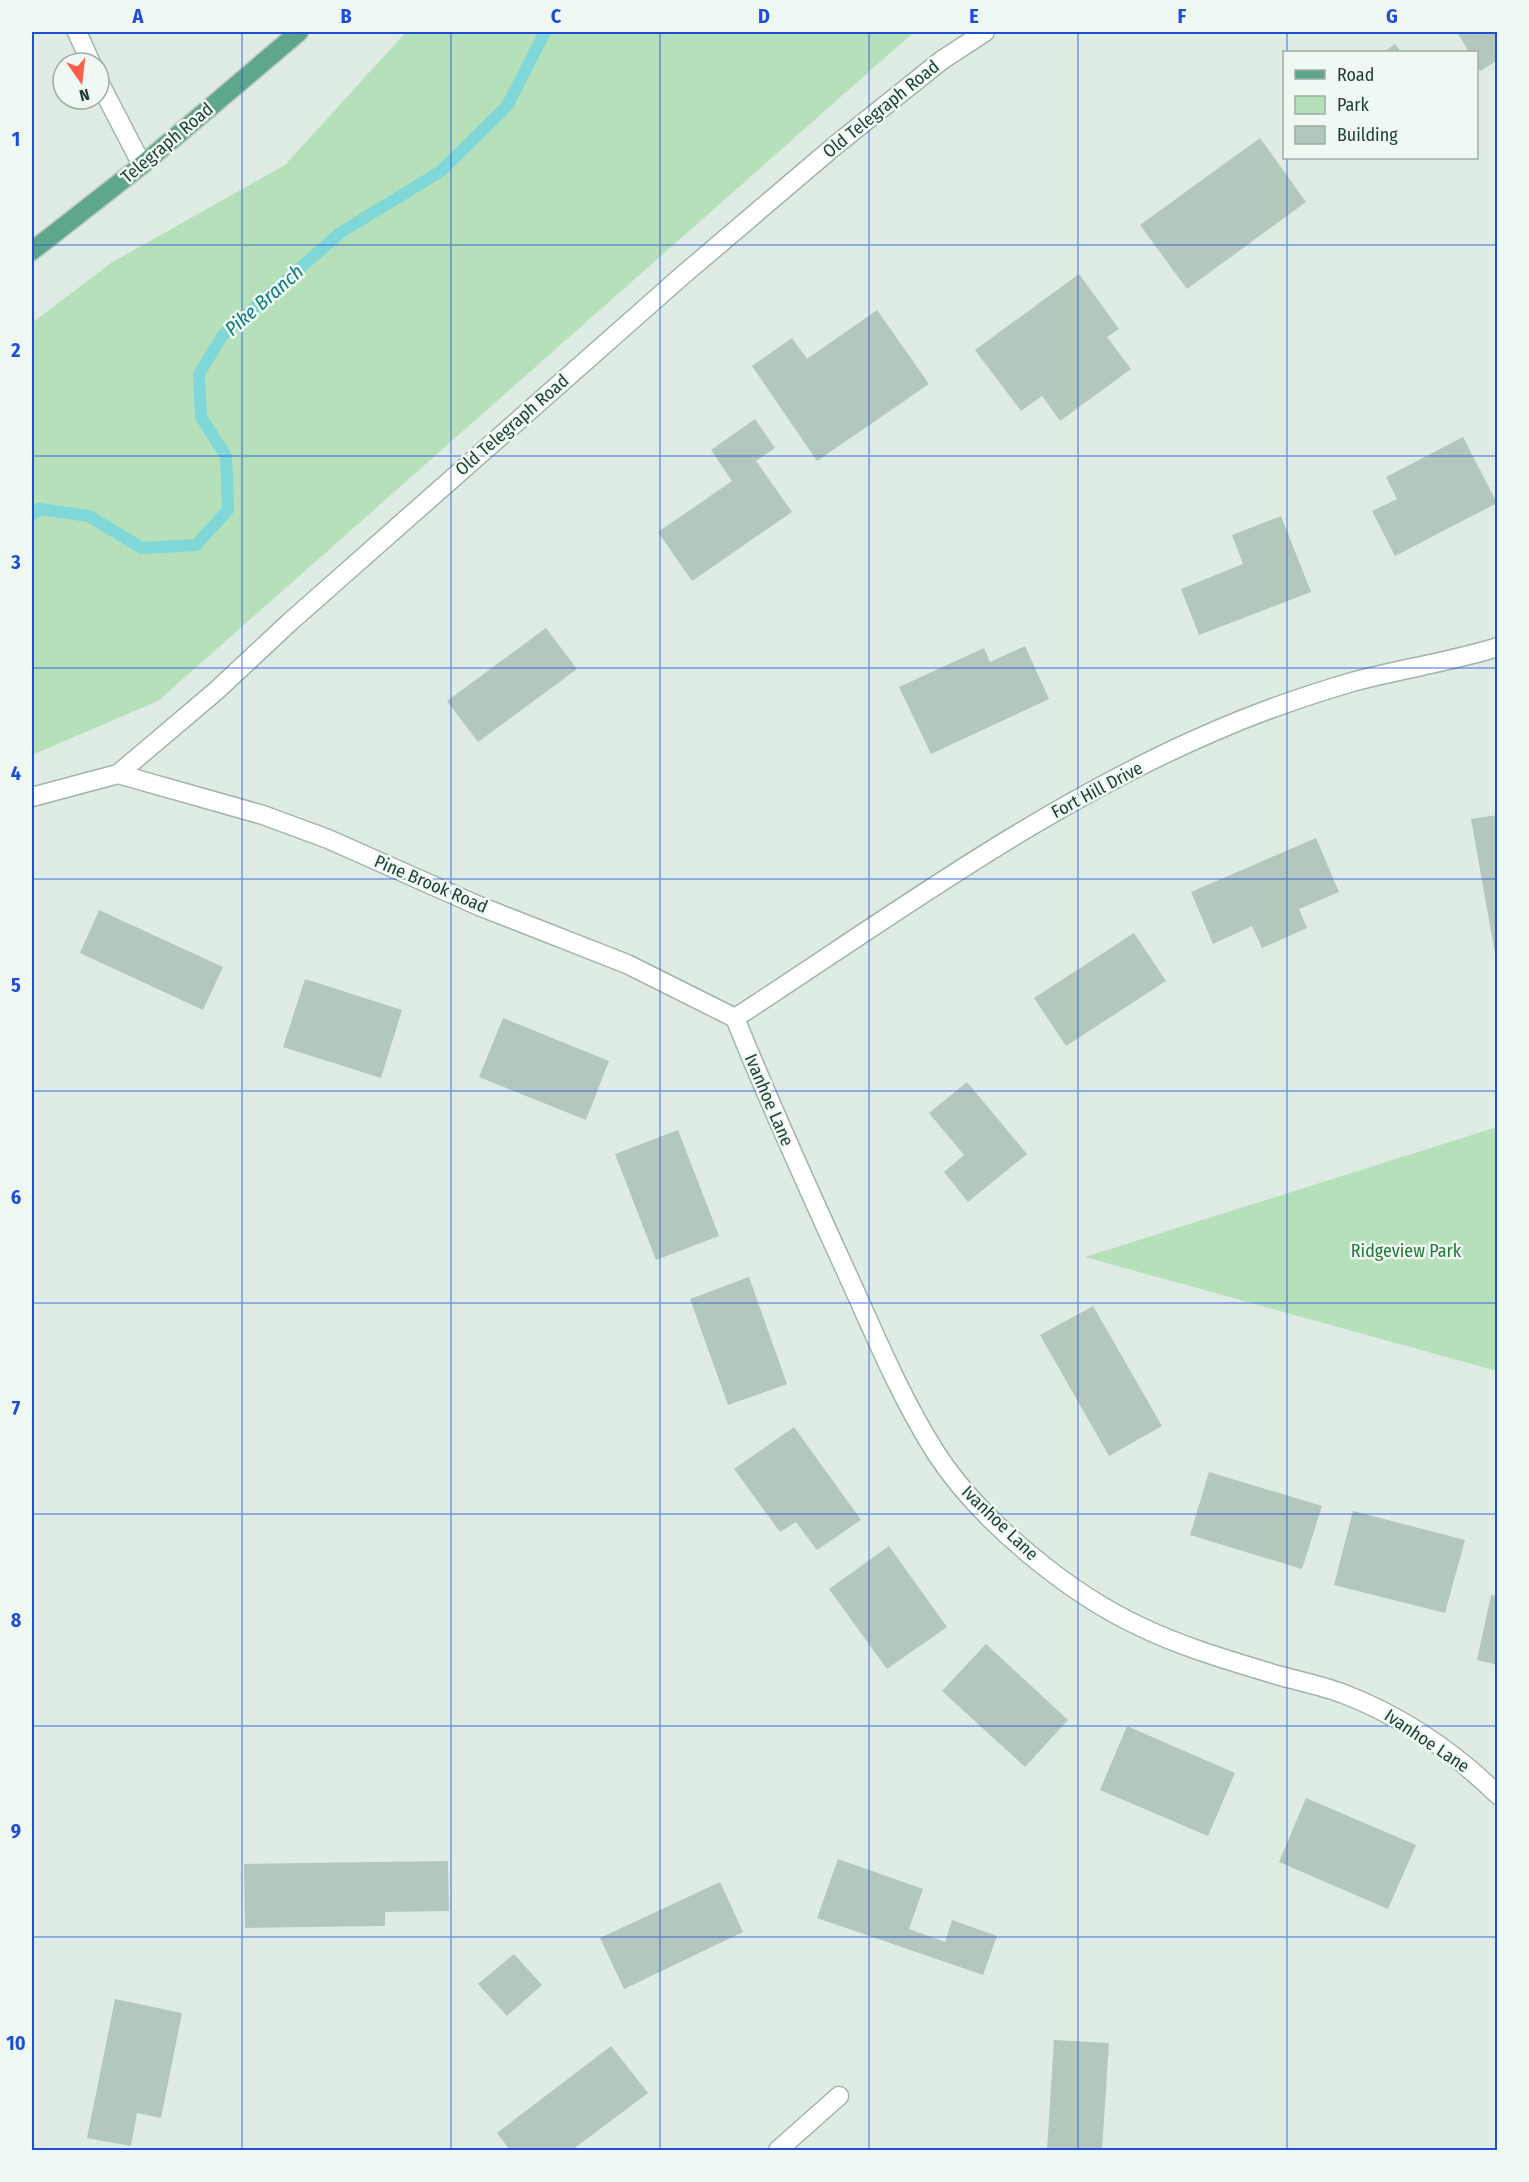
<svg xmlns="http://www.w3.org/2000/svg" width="1529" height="2182" viewBox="0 0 1529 2182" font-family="'Fira Sans Condensed',sans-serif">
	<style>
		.green { fill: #b5e0ba }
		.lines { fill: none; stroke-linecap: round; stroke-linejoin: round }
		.stream { stroke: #7fd7d8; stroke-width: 12 }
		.building { fill: #b4c7bd }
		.minor-casing { stroke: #a1b4ab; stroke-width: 21 }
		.major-casing { stroke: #c0c9c5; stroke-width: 21 }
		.minor { stroke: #fff; stroke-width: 18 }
		.major { stroke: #5ea78a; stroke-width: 18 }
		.grid { fill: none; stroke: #1d4ed8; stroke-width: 1.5; stroke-opacity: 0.55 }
		.labels { text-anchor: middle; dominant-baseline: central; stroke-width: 5; stroke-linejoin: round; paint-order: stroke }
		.street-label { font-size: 18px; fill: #1e3e31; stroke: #f0f8f3 }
		.park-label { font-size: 18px; fill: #237a39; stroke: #f0f8f3 }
		.water-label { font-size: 20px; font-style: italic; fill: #117d81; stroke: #f0f8f3 }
		.neatline { fill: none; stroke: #1d4ed8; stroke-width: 2 }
		.grid-label { font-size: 20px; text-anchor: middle; font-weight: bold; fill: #1d4ed8 }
	</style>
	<rect width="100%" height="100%" fill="#dfece4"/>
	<path class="green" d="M406 32H914L158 701 32 755V323L111 263 285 165Z
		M1497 1127V1371L1085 1257Z"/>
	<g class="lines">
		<path class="stream" d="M32 515 39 509 89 516 142 548 196 545 228 510 226 456 201 417 199 374 222 336 340 233 441 171 507 106 545 32"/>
	</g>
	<path class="building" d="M1457 32H1498V60L1480 71 1476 65V52H1469Z
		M1395 44 1401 52H1384Z
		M1260 138 1306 202 1187 289 1140 225Z
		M1079 274 1119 329 1107 337 1131 369 1060 421 1042 396 1021 411 975 350Z
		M877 310 929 384 817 461 752 366 792 338 807 359Z
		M755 419 775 448 756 461 792 512 692 581 658 532 732 481 711 450Z
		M1463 437 1497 503 1395 556 1372 511 1397 499 1386 477Z
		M1281 516 1311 592 1199 635 1181 589 1243 564 1232 535Z
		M546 628 577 669 478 742 447 701Z
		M1025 646 1049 699 931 754 899 687 984 648 990 662Z
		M1498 815V959H1496L1471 819Z
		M1316 838 1339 892 1299 909 1307 928 1262 948 1252 926 1213 944 1191 892Z
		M99 910 223 967 203 1010 80 953Z
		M1134 933 1166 981 1066 1046 1034 998Z
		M305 979 402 1010 381 1078 283 1047Z
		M503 1018 609 1061 586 1120 479 1077Z
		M967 1082 1027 1154 968 1202 944 1172 964 1155 929 1113Z
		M678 1130 719 1236 656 1260 615 1154Z
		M749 1277 787 1384 728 1405 690 1299Z
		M1093 1306 1162 1426 1109 1456 1040 1335Z
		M794 1427 861 1520 817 1550 796 1522 780 1532 734 1469Z
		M1209 1472 1322 1506 1302 1569 1190 1535Z
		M1353 1511 1465 1540 1445 1613 1334 1585Z
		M889 1546 947 1627 887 1669 829 1589Z
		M1491 1595 1498 1596V1665L1477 1660Z
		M986 1644 1068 1720 1025 1767 942 1691Z
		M1127 1726 1235 1773 1208 1836 1100 1790Z
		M1306 1798 1416 1845 1388 1909 1279 1862Z
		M838 1859 923 1889 909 1929 945 1942 952 1920 997 1936 983 1975 817 1918Z
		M448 1861 449 1911 385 1912V1926L245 1928 244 1864Z
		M720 1882 743 1932 624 1989 600 1938Z
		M514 1954 542 1985 507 2016 478 1984Z
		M115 1999 182 2013 161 2118 137 2113 131 2146 87 2138Z
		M1054 2040 1109 2043 1102 2150H1047Z
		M611 2046 648 2093 572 2150H510L497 2133Z"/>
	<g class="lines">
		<defs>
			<path id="minor" d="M77 32 91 63
				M99 82 142 165
				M118 774 263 815 328 839 479 906 627 964 735 1018
				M32 797 118 774 216 691 291 621 683 275 837 144 942 60 985 32
				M735 1018C769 1102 806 1184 844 1267 873 1330 899 1395 936 1453 980 1521 1068 1593 1141 1627 1185 1648 1231 1661 1277 1675 1299 1681 1323 1686 1344 1694 1401 1716 1454 1752 1498 1795
				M735 1018C892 916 1042 805 1215 731 1256 713 1308 695 1352 682 1400 669 1450 662 1498 647
				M778 2150 839 2096"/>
			<path id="major" d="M32 251 142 165 299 32"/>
		</defs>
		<use href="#minor" class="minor-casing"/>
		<use href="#major" class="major-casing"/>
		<use href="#minor" class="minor"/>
		<use href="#major" class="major"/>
	</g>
	<path class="grid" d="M242 32V2150M451 32V2150M660 32V2150M869 32V2150M1078 32V2150M1287 32V52M1287 158V2150M32 245H1498M32 456H1498M32 668H1498M32 879H1498M32 1091H1498M32 1303H1498M32 1514H1498M32 1726H1498M32 1937H1498"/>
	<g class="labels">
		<g class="street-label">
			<text transform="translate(881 109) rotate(-39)">Old Telegraph Road</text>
			<text transform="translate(167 143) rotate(-40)">Telegraph Road</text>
			<text transform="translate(512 425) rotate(-41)">Old Telegraph Road</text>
			<text transform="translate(1097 790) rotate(-28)">Fort Hill Drive</text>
			<text transform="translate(431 884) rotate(23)">Pine Brook Road</text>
			<text transform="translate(769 1100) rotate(67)">Ivanhoe Lane</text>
			<text transform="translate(1000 1523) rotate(44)">Ivanhoe Lane</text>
			<text transform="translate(1427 1741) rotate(34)">Ivanhoe Lane</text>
		</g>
		<g class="park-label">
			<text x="1406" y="1251">Ridgeview Park</text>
		</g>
		<g class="water-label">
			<text transform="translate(264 300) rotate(-41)">Pike Branch</text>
		</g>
	</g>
	<rect width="1529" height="2182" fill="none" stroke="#f0f8f3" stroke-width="66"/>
	<rect x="1283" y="51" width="195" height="108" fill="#f0f8f3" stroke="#9caea5" stroke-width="1.5"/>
	<rect x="1295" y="70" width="30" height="9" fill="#5ea78a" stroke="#9caea5" stroke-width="1.5"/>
	<text x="1337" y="81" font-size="18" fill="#1e3e31">Road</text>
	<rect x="1295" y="96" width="30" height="18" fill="#b5e0ba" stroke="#9caea5" stroke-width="1.5"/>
	<text x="1337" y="111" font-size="18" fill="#1e3e31">Park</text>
	<rect x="1295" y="126" width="30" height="18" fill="#b4c7bd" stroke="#9caea5" stroke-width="1.5"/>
	<text x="1337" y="141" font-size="18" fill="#1e3e31">Building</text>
	<g transform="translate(81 81) rotate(166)"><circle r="28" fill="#f0f8f3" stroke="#9caea5" stroke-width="1.5"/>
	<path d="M0-4.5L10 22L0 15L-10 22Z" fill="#ff5e4a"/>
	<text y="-9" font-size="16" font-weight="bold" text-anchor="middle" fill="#1e3e31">N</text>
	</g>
	<rect x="33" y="33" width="1463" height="2116" class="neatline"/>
	<g class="grid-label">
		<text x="138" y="23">A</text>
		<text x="346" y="23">B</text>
		<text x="556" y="23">C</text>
		<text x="764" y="23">D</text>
		<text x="974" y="23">E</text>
		<text x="1182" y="23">F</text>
		<text x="1392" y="23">G</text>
		<text x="16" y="146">1</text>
		<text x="16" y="357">2</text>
		<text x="16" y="569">3</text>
		<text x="16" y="780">4</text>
		<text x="16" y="992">5</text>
		<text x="16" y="1204">6</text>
		<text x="16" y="1415">7</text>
		<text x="16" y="1627">8</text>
		<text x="16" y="1838">9</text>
		<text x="16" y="2050">10</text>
	</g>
</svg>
